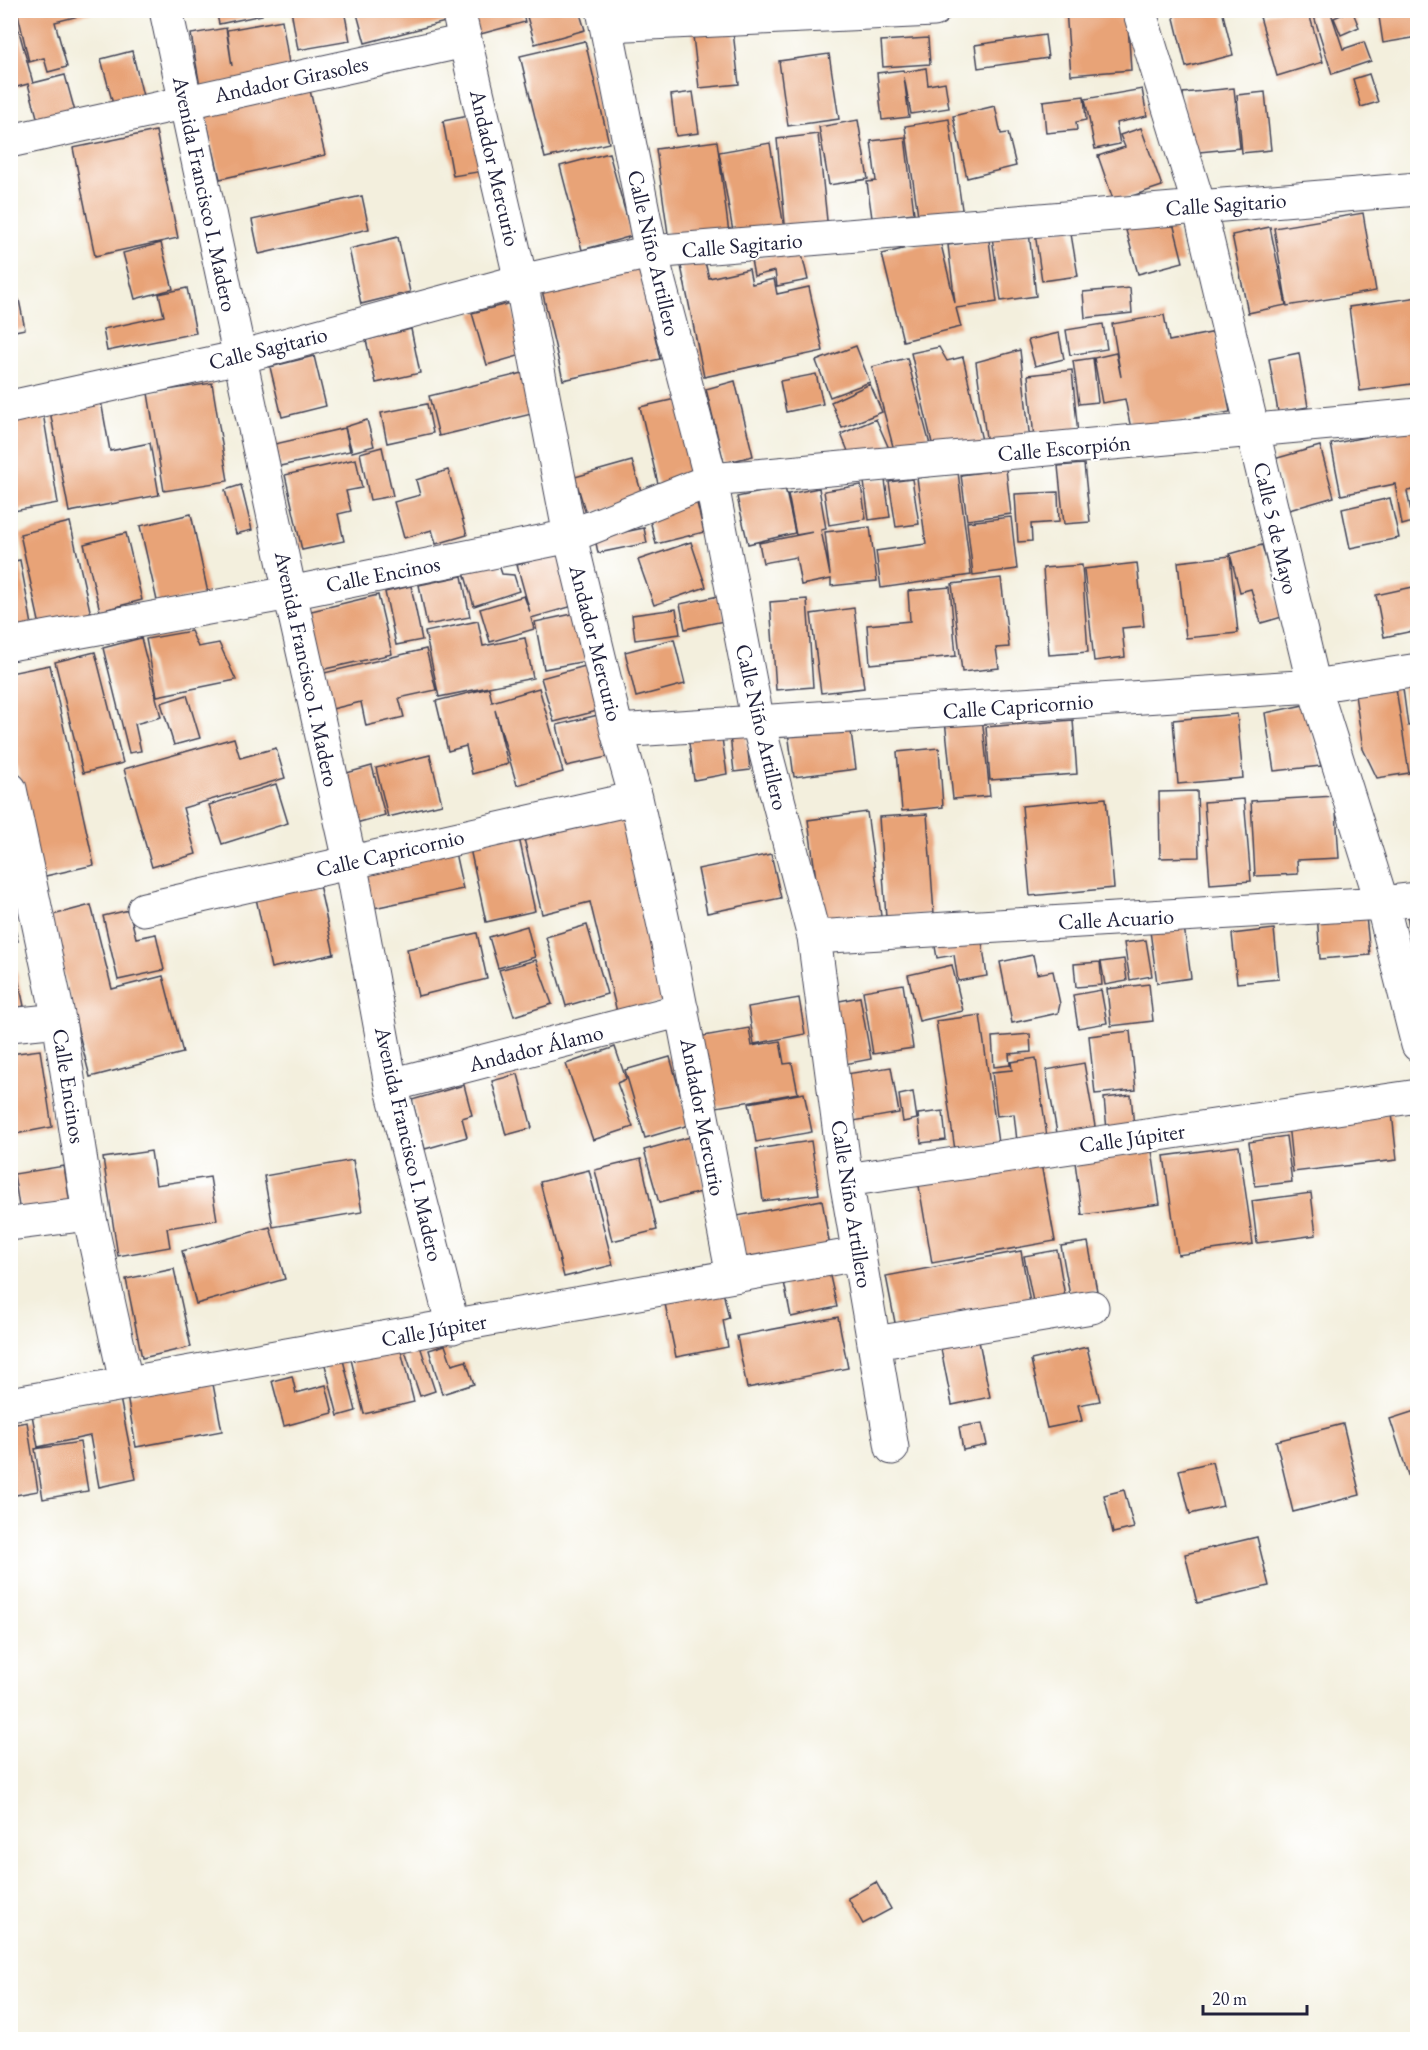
<svg xmlns="http://www.w3.org/2000/svg" width="1428" height="2050" viewBox="0 0 1428 2050" font-family="'EB Garamond',serif">
	<style>
		.building { fill: #e8a377 }
		.lines { fill: none; stroke-linecap: round; stroke-linejoin: round }
		.minor-casing { stroke: #414153; stroke-width: 35 }
		.minor { stroke: #fff; stroke-width: 33 }
		.labels { text-anchor: middle; dominant-baseline: central; stroke-width: 4.5; stroke-linejoin: round; paint-order: stroke }
		.street-label { font-size: 22px; fill: #22223b; stroke: #fff }
	</style>
	<rect width="100%" height="100%" fill="#fff"/>
	<filter id="ink" filterUnits="userSpaceOnUse"><feTurbulence type="fractalNoise" baseFrequency=".0167" numOctaves="2"/><feDisplacementMap in="SourceGraphic" scale="12" xChannelSelector="R" yChannelSelector="G"/><feConvolveMatrix kernelMatrix="1 2 1 2 8 2 1 2 1" color-interpolation-filters="sRGB"/></filter>
	<filter id="wash" filterUnits="userSpaceOnUse"><feTurbulence type="fractalNoise" baseFrequency=".008" numOctaves="4" result="noise"/><feDisplacementMap in="SourceGraphic" scale="24" xChannelSelector="R" yChannelSelector="G"/><feGaussianBlur stdDeviation="1.35" result="paint"/><feColorMatrix in="noise" values="0 0 0 0 0 0 0 0 0 0 0 0 0 0 0 0 0 1.4 0 .05"/><feComposite in="paint" operator="in"/></filter>
	<g filter="url(#wash)">
		<rect width="100%" height="100%" fill="#f3efdd"/>
		<g id="blocks">
			<path class="building" d="M17 10H98V11L55 22 67 67 48 72 44 58 29 62Z
				M216 10H261L262 15 219 24Z
				M291 10H344L350 41 298 50Z
				M356 10H446L449 21 365 43Z
				M466 10H522L525 22 473 36Z
				M525 10H579L585 30 535 44Z
				M1066 10H1127L1131 70 1071 75Z
				M1172 10H1222L1233 55 1186 67Z
				M1282 10H1308L1323 62 1277 76 1260 17Z
				M1312 10H1330L1343 49 1364 42 1371 61 1332 74Z
				M1352 10 1359 27 1341 35 1334 18Z
				M1378 10H1418V37L1383 43Z
				M282 20 290 70 200 87 191 34 226 28 232 66 227 30Z
				M732 23 739 84 699 88 692 27Z
				M17 24 33 83 65 75 77 119 40 128 28 84 10 89V26Z
				M1045 35 1048 58 978 68 975 45Z
				M928 38 930 64 883 67 881 41Z
				M585 41 609 143 545 158 520 56Z
				M132 51 144 100 114 108 101 59Z
				M829 54 839 119 788 126 779 61Z
				M926 68 928 85 945 82 949 108 911 114 904 77 909 117 882 120 877 73 903 70 904 72Z
				M1369 74 1378 102 1361 107 1353 79Z
				M309 86 325 155 220 179 204 111Z
				M1234 88 1240 148 1189 153 1183 93Z
				M1142 89 1147 116 1116 123 1120 144 1095 149 1085 99Z
				M693 92 699 133 676 136 671 95Z
				M1265 92 1271 150 1242 153 1237 95Z
				M1084 96 1086 120 1076 122 1077 130 1046 133 1043 101Z
				M995 106 1001 134 1008 133 1016 166 967 178 953 116Z
				M474 115 484 171 453 176 443 121Z
				M949 119 963 216 919 222 905 126Z
				M858 120 868 179 829 185 819 127Z
				M1141 128 1162 186 1114 202 1098 156 1125 147 1120 135Z
				M156 131 178 238 95 256 73 148Z
				M818 134 828 230 786 234 777 139Z
				M905 137 914 213 872 218 867 182 876 181 871 141Z
				M717 141 729 233 669 241 656 149Z
				M770 143 785 234 735 243 719 152Z
				M609 153 632 236 582 250 560 166Z
				M362 196 369 229 259 254 252 220Z
				M1170 211 1183 262 1138 274 1124 223Z
				M1363 213 1376 291 1287 306 1274 228Z
				M1270 227 1286 305 1248 313 1232 235Z
				M1070 228 1078 276 1042 281 1035 233Z
				M1029 232 1036 296 1001 301 992 237Z
				M398 237 410 292 361 304 349 249Z
				M940 240 955 303 948 245 989 240 997 302 956 308 961 327 903 341 882 254Z
				M161 243 173 289 135 299 123 253Z
				M801 250 808 280 777 286 775 271 754 276 751 260Z
				M705 262 709 278 749 269 752 284 774 279 777 294 809 287 823 351 704 377 681 266Z
				M640 268 660 359 563 380 542 290Z
				M187 288 196 333 107 351 103 329 164 316 159 294Z
				M1130 288 1132 313 1085 318 1083 292Z
				M1418 297V383L1360 391 1349 307Z
				M19 300 25 329 10 332V302Z
				M511 303 525 354 487 365 472 313Z
				M1164 315 1169 341 1216 332 1230 412 1131 429 1125 399 1102 403 1094 358 1116 353 1121 377 1112 324Z
				M1103 324 1107 349 1070 355 1066 330Z
				M411 329 420 373 376 383 366 340Z
				M1059 333 1064 359 1035 366 1028 340Z
				M856 346 870 382 830 397 816 361Z
				M939 347 947 361 963 357 983 445 935 456 911 353Z
				M1020 350 1030 441 987 445 976 362Z
				M1299 353 1308 407 1278 412 1269 359Z
				M314 356 326 406 282 417 270 367Z
				M907 358 930 445 895 454 872 367Z
				M1093 358 1098 402 1079 404 1073 361Z
				M1072 370 1078 435 1034 439 1028 375Z
				M531 371 540 412 439 436 429 396Z
				M816 374 823 404 786 412 780 381Z
				M735 381 753 456 724 463 706 389Z
				M212 383 228 481 164 491 148 393Z
				M870 384 882 412 842 428 831 402Z
				M680 398 699 479 659 488 640 407Z
				M101 401 110 451 150 443 159 495 69 512 50 411Z
				M427 404 433 433 387 443 381 413Z
				M43 413 58 503 14 511 10 491V419Z
				M876 419 890 451 850 456 841 434Z
				M367 420 374 446 352 452 345 427Z
				M1415 427 1418 442V489L1407 491 1413 522 1402 525 1395 484 1341 495 1331 444Z
				M345 428 350 451 280 466 275 444Z
				M1320 446 1334 497 1289 510 1274 459Z
				M382 447 393 496 370 500 360 453Z
				M356 459 362 488 346 491 351 511 338 514 344 541 302 550 285 475Z
				M632 461 643 498 586 514 575 477Z
				M1084 464 1090 522 1064 524 1058 466Z
				M1006 469 1011 514 967 520 961 475Z
				M448 470 467 535 436 544 432 530 404 538 394 502 420 495 416 480Z
				M958 472 971 575 881 588 876 551 926 544 917 478Z
				M912 479 919 524 896 527 889 482Z
				M885 480 890 517 869 520 864 482Z
				M241 485 252 530 236 534 225 490Z
				M861 485 866 519 829 525 824 491Z
				M785 487 795 533 748 544 737 497Z
				M819 488 826 529 821 530 830 575 825 532 870 527 877 581 831 586V579L801 585 796 557 763 563 759 543 813 532 796 535 788 494Z
				M1058 492 1059 522 1031 524 1032 541 1018 542 1015 494Z
				M695 495 704 532 656 544 647 508Z
				M1390 498 1399 538 1350 548 1342 509Z
				M191 514 208 593 158 605 140 526Z
				M1011 517 1017 569 973 575 967 522Z
				M70 522 91 615 40 626 20 534Z
				M644 528 647 543 598 553 595 538Z
				M126 533 142 600 100 611 84 544Z
				M691 542 706 587 654 605 638 560Z
				M1262 545 1282 617 1261 623 1251 589 1240 592 1230 554Z
				M566 551 580 604 531 618 534 629 490 642 480 609 524 596 530 612 517 565Z
				M1230 556 1238 633 1186 638 1178 562Z
				M497 559 502 574 514 575 519 591 474 606 463 569Z
				M20 560 32 625 10 630V562Z
				M1137 563 1144 626 1122 628 1125 657 1094 661 1084 569Z
				M1082 565 1088 652 1049 655 1043 568Z
				M462 576 470 617 427 625 419 585Z
				M1001 578 1009 647 996 648 999 668 962 672 952 584Z
				M411 586 422 640 396 645 385 592Z
				M950 587 956 656 870 664 867 625 910 621 908 591Z
				M1413 587 1418 608V630L1384 637 1376 595Z
				M378 595 392 654 316 671 303 613Z
				M719 596 724 621 685 629 680 604Z
				M807 599 813 687 776 690 770 602Z
				M854 608 864 688 821 693 811 614Z
				M676 609 680 634 635 640 632 615Z
				M577 613 586 661 544 669 535 622Z
				M478 621 483 646 525 638 533 678 439 697 425 632Z
				M191 631 198 647 219 643 236 680 157 696 146 639Z
				M141 638 161 717 135 724 141 751 129 753 103 648Z
				M674 639 685 684 636 697 625 652Z
				M426 649 436 690 399 698 404 717 366 726 361 702 328 710 320 674Z
				M95 652 123 763 83 773 55 662Z
				M50 665 94 865 41 877 10 738V673Z
				M589 665 601 710 554 722 541 678Z
				M1418 679V725L1408 726 1402 681Z
				M1395 682 1409 773 1377 778 1363 749 1354 688Z
				M489 688 492 702 539 688 563 772 517 785 495 710 508 764 472 774 466 746 448 751 436 701Z
				M187 695 200 738 174 745 161 703Z
				M1304 705 1321 766 1274 771 1265 713Z
				M1237 714 1243 778 1178 784 1173 720Z
				M598 715 607 757 566 766 557 725Z
				M982 716 990 796 953 799 945 720Z
				M1073 720 1077 774 990 780 986 727Z
				M850 724 856 769 794 777 788 732Z
				M721 731 727 774 694 780 688 736Z
				M746 733 750 770 734 772 730 735Z
				M234 738 240 758 276 748 285 778 183 808 196 854 152 867 124 769Z
				M939 748 943 807 902 811 897 752Z
				M430 755 442 804 388 817 376 768Z
				M372 766 385 815 356 823 343 774Z
				M276 784 288 823 222 844 209 805Z
				M1197 791 1199 857 1160 858 1159 792Z
				M1335 796 1339 858 1297 860 1298 874 1255 876 1251 801Z
				M1106 798 1114 888 1030 896 1022 806Z
				M1244 799 1251 881 1210 884 1204 802Z
				M627 804 674 999 617 1012 590 902 542 914 522 830Z
				M867 812 881 916 822 924 808 820Z
				M927 814 934 914 886 917 879 817Z
				M518 833 535 911 486 922 469 844Z
				M454 848 463 889 369 909 360 869Z
				M771 854 781 898 707 913 698 869Z
				M317 875 334 954 271 968 254 889Z
				M91 905 112 989 163 976 183 1053 90 1077 49 916Z
				M1418 906V974H1416L1406 908Z
				M1365 907 1370 955 1320 959 1317 911Z
				M10 909 18 941 10 942Z
				M129 910 136 938 156 934 164 970 118 980 103 916Z
				M587 925 607 994 566 1006 546 937Z
				M527 926 535 957 498 968 489 937Z
				M1184 926 1191 978 1157 983 1150 931Z
				M1274 929 1279 979 1237 983 1232 934Z
				M477 933 487 979 418 996 407 949Z
				M981 934 987 976 958 981 954 955 937 958 934 941Z
				M1146 940 1152 976 1130 980 1124 943Z
				M1033 955 1037 974 1053 971 1060 1004 1058 1013 1012 1023 1000 962Z
				M1124 959 1127 981 1105 985 1101 962Z
				M536 960 552 1004 514 1016 499 970Z
				M1100 962 1102 985 1076 987 1074 964Z
				M952 965 963 1011 919 1021 908 975Z
				M16 969 24 1006 10 1010V970Z
				M903 984 913 1048 873 1054 863 991Z
				M1149 984 1153 1021 1111 1026 1107 989Z
				M1101 990 1107 1023 1078 1028 1073 995Z
				M860 997 871 1059 845 1064 829 1003Z
				M799 998 805 1034 754 1044 748 1007Z
				M980 1015 998 1143 955 1150 936 1021Z
				M749 1028 752 1046 780 1041 784 1064 792 1063 798 1093 705 1109 692 1038Z
				M1130 1031 1136 1090 1095 1094 1089 1036Z
				M1030 1034 1031 1052 1009 1054 1010 1065 994 1067 992 1037Z
				M615 1047 626 1079 617 1083 633 1127 593 1140 566 1064Z
				M40 1050 52 1127 10 1135V1054Z
				M670 1057 689 1125 645 1138 625 1070Z
				M1036 1058 1047 1137 1017 1141 1014 1114 997 1116 992 1072 1012 1070 1011 1062Z
				M1084 1063 1096 1132 1058 1139 1046 1070Z
				M891 1067 899 1113 854 1121 846 1074Z
				M518 1074 532 1128 506 1135 492 1081Z
				M464 1085 472 1115 462 1118 467 1137 425 1149 412 1100Z
				M913 1092 917 1119 903 1122 899 1095Z
				M804 1093 812 1132 756 1142 749 1103Z
				M1131 1095 1134 1127 1107 1130 1104 1098Z
				M943 1111 946 1140 921 1143 918 1114Z
				M1392 1113 1397 1160 1293 1172 1288 1124Z
				M1286 1136 1292 1182 1255 1186 1249 1142Z
				M690 1137 705 1191 659 1203 644 1150Z
				M811 1141 819 1194 763 1201 756 1149Z
				M1239 1146 1253 1244 1178 1255 1164 1156Z
				M151 1151 156 1185 210 1177 217 1220 167 1228 170 1247 118 1256 103 1158Z
				M1152 1151 1160 1204 1082 1215 1075 1162Z
				M1040 1158 1055 1241 932 1263 918 1180Z
				M641 1159 657 1230 612 1241 595 1170Z
				M353 1160 362 1212 273 1227 264 1176Z
				M64 1166 70 1204 20 1213 14 1174Z
				M589 1170 613 1265 564 1277 540 1182Z
				M10 1187 14 1201H10Z
				M1311 1193 1316 1235 1257 1243 1252 1201Z
				M822 1200 831 1253 746 1268 737 1216Z
				M270 1227 285 1279 196 1304 182 1251Z
				M1088 1242 1097 1291 1070 1296 1061 1246Z
				M1057 1250 1065 1296 1033 1302 1024 1256Z
				M1021 1251 1030 1303 896 1328 886 1276Z
				M827 1263 837 1307 791 1317 782 1272Z
				M174 1269 191 1347 142 1358 126 1279Z
				M722 1287 729 1318 723 1320 728 1347 676 1357 664 1299Z
				M838 1317 848 1368 747 1388 737 1336Z
				M979 1341 990 1397 952 1405 941 1349Z
				M399 1343 414 1402 364 1414 350 1355Z
				M445 1345 452 1365 466 1361 474 1384 442 1394 429 1350Z
				M420 1346 435 1391 420 1396 405 1351Z
				M1087 1347 1100 1401 1078 1405 1082 1421 1047 1428 1031 1360Z
				M343 1360 356 1411 338 1416 325 1365Z
				M292 1376 296 1393 326 1385 333 1413 284 1426 272 1381Z
				M212 1379 222 1431 136 1447 127 1396Z
				M120 1398 136 1479 99 1487 90 1436 38 1447 32 1415Z
				M1418 1410V1475L1409 1478 1390 1419Z
				M27 1422 38 1491 10 1496V1425Z
				M982 1423 987 1445 963 1450 959 1427Z
				M1343 1424 1360 1495 1293 1512 1276 1441Z
				M80 1442 88 1491 43 1499 35 1449Z
				M1212 1462 1223 1506 1190 1514 1179 1470Z
				M1124 1490 1134 1528 1113 1533 1104 1495Z
				M1257 1537 1269 1586 1197 1603 1185 1554Z
				M876 1882 891 1909 863 1924 848 1898Z"/>
		</g>
	</g>
	<g filter="url(#ink)">
		<use href="#blocks" fill-opacity="0" stroke="#414153" stroke-width="1.5"/>
		<g class="lines">
			<defs>
				<path id="minor" d="M166 10 290 593 350 861 391 1085 453 1327
					M458 10 521 281 570 536 617 731 636 798 673 967 733 1276
					M603 10 651 252 711 480 758 723 814 937 846 1180 892 1448
					M1139 10 1199 206 1314 686 1382 903 1418 1045
					M607 25 934 10
					M10 141 465 41
					M10 407 240 357 521 281 651 252 1418 189
					M10 644 290 593 570 536 711 480 1418 415
					M617 731 1314 686 1418 670
					M10 789 59 1020 89 1214 126 1382
					M144 909 636 798
					M814 937 1382 903 1418 899
					M10 1025 59 1020
					M391 1085 682 1010
					M846 1180 1418 1096
					M10 1224 89 1214
					M875 1343 1092 1307
					M10 1404 858 1254"/>
			</defs>
			<use href="#minor" class="minor-casing"/>
			<use href="#minor" class="minor"/>
		</g>
	</g>
	<g class="labels">
		<g class="street-label">
			<text transform="translate(291 79) rotate(-12)">Andador Girasoles</text>
			<text transform="translate(495 168) rotate(77)">Andador Mercurio</text>
			<text transform="translate(205 194) rotate(78)">Avenida Francisco I. Madero</text>
			<text transform="translate(1226 204) rotate(-4)">Calle Sagitario</text>
			<text transform="translate(742 245) rotate(-5)">Calle Sagitario</text>
			<text transform="translate(654 253) rotate(77)">Calle Niño Artillero</text>
			<text transform="translate(268 348) rotate(-14)">Calle Sagitario</text>
			<text transform="translate(1064 448) rotate(-5)">Calle Escorpión</text>
			<text transform="translate(1276 528) rotate(77)">Calle 5 de Mayo</text>
			<text transform="translate(383 574) rotate(-11)">Calle Encinos</text>
			<text transform="translate(596 643) rotate(76)">Andador Mercurio</text>
			<text transform="translate(307 669) rotate(78)">Avenida Francisco I. Madero</text>
			<text transform="translate(1018 706) rotate(-4)">Calle Capricornio</text>
			<text transform="translate(762 727) rotate(77)">Calle Niño Artillero</text>
			<text transform="translate(390 853) rotate(-13)">Calle Capricornio</text>
			<text transform="translate(1116 919) rotate(-3)">Calle Acuario</text>
			<text transform="translate(536 1048) rotate(-14)">Andador Álamo</text>
			<text transform="translate(69 1086) rotate(81)">Calle Encinos</text>
			<text transform="translate(703 1117) rotate(79)">Andador Mercurio</text>
			<text transform="translate(1132 1138) rotate(-8)">Calle Júpiter</text>
			<text transform="translate(409 1144) rotate(77)">Avenida Francisco I. Madero</text>
			<text transform="translate(852 1204) rotate(81)">Calle Niño Artillero</text>
			<text transform="translate(434 1330) rotate(-10)">Calle Júpiter</text>
		</g>
	</g>
	<rect width="1428" height="2050" fill="none" stroke="#fff" stroke-width="36"/>
	<path d="M1203 2005v9h104v-9" fill="none" stroke="#22223b" stroke-width="3"/>
	<text x="1212" y="2005" font-size="18" fill="#22223b" stroke="#ffffff" stroke-width="4.5" paint-order="stroke">20 m</text>
</svg>
